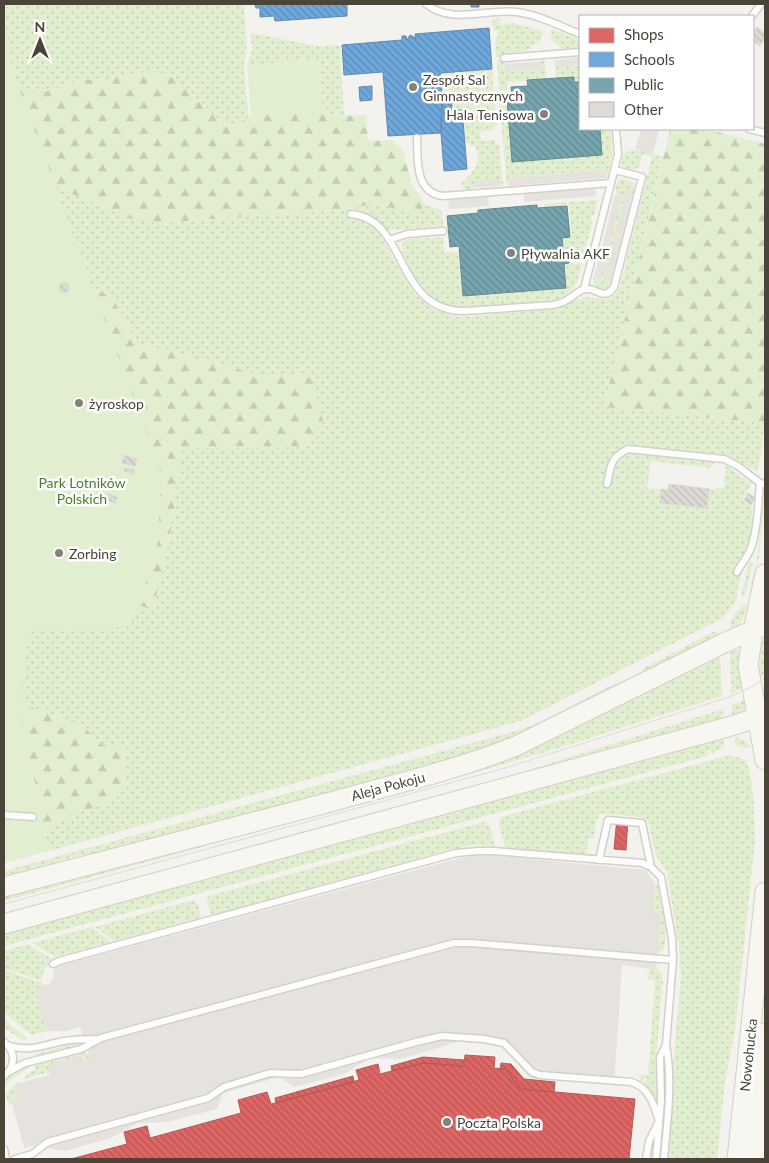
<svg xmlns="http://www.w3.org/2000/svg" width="769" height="1163" viewBox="0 0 769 1163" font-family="Lato,sans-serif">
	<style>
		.grass { fill: url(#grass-dots); fill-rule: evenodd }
		.forest { fill: url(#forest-firs) }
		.green { fill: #e1eecf }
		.parking { fill: #e6e3df }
		.shops { fill: url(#shops-back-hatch); stroke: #b35c58 }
		.schools { fill: url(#schools-back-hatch); stroke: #648aab }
		.public { fill: url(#public-back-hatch); stroke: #69888c }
		.building { fill: url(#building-back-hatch); stroke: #dcd9d4 }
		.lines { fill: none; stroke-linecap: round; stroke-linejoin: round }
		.service-casing { stroke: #d2d0cb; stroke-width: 9 }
		.secondary-casing { stroke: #d3cfc5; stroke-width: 21 }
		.service { stroke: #fdfdfc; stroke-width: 6 }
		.secondary { stroke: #f7f6f1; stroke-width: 19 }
		.tram { stroke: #dbdbda; stroke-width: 1 }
		.poi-dot { fill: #868178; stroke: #fff; stroke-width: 2 }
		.labels { text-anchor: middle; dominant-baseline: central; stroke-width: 5; stroke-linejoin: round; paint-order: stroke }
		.poi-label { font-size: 14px; fill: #4b4439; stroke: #fff; text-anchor: start }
		.park-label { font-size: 14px; fill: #4a7f2a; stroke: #fff }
		.street-label { font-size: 14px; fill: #4b4439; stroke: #fff }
	</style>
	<defs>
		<pattern id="grass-dots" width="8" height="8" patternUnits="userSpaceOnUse" patternTransform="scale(1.25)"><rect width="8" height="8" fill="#e1eecf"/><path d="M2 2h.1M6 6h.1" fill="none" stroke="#c3cdb2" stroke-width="1.8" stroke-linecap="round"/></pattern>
		<pattern id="forest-firs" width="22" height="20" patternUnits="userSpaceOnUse" patternTransform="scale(1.25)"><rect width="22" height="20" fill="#e1eecf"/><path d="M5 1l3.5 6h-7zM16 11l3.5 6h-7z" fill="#c3cdb2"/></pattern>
		<pattern id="shops-back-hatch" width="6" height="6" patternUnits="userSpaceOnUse" patternTransform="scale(1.25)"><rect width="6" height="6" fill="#e06666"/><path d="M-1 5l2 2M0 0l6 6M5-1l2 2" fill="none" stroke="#b85655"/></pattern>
		<pattern id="schools-back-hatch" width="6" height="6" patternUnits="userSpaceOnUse" patternTransform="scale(1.25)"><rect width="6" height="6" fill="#6fa8dc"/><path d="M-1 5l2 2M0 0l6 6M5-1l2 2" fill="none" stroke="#5d8ab3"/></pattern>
		<pattern id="public-back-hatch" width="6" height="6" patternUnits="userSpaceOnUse" patternTransform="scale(1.25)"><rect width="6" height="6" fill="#76a5af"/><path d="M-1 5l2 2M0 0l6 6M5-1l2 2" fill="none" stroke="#63888f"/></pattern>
		<pattern id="building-back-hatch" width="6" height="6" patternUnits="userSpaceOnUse" patternTransform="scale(1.25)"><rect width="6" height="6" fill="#dedbd6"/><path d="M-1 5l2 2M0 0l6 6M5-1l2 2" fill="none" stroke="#c0bdb8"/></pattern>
	</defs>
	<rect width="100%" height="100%" fill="#f4f2ee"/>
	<path class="grass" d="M4 4H244L247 50 244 65 248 115 251 116 235 124 229 125 220 121 186 88 148 71 135 75 111 79 81 80 42 93 20 91C10 64 4 32 4 4Z
		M501 18 500 25 513 23 542 31V39L531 46 528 51 504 53V56L496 57 495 39 498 38 497 30H494L492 19Z
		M551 29 580 40V47L562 49 552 40Z
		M251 33 317 46 340 45 344 116H327L323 110 319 59 247 65 252 51Z
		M545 60 546 79 507 82V92L499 93 497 61H505L506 71 541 68V61Z
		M554 60H556L557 67 580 65V82H574L573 77 556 78Z
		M492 69 497 126 494 127V130L480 132 481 141 495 140 496 143 499 145 503 186H501L500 179 475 180V188L466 190 461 184C472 174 484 161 475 147L465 143 462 110 452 111 451 96 442 97 440 73Z
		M507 95 512 162 602 155 600 129H611L612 156 607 177 605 178 604 170 510 178V186H507L499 96Z
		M39 142 56 187 160 223 348 209 378 203 415 215 426 205 442 210 443 226 389 230 381 237 414 294 433 309 458 317 557 309 584 297 608 299 617 293 620 287 652 157 643 154 639 167C633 171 627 171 622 165V156C632 144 651 153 663 156L604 407 764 423 761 455 757 472 739 461 724 454 652 448V456L715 463 710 468 651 461 647 488 661 489 660 503 707 508 709 489 724 488 725 465 752 483 742 500 752 506C752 517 752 541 747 549 743 558 737 563 734 573L740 575 744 566 737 591V599L723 618 521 721 49 851 26 741H21ZM93 287 113 299 138 343 264 376 310 373 305 447 182 448 169 543 161 472Z
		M621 179 630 181C634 184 636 189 633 193L626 192 604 280 611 282C608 290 601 292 595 286L592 277 600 279 621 197 617 196 615 187Z
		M598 200 595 214 591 218 592 223 584 256 569 258 568 256H565L563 238 572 237 569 205 544 207V204Z
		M443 237 444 253 458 252 463 297 567 288 565 264 582 263C577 284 577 290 556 300L462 308C448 306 436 301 426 292 419 286 394 248 404 241 411 237 434 238 443 237Z
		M765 490 759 558 750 593H749L757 560Z
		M749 562 753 563 745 595 741 597Z
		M748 604 740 625 730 633C729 622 737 606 748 604Z
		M715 631 717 632 720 638 669 663 644 671 642 669Z
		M765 638V675L760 678C755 664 756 650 765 638Z
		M736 650 739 652 743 688 731 693 730 652Z
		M720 657 722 696 575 743 495 767 4 901V897L169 854 527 751 552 740Z
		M616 683 617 684 603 692 593 700 484 753 134 845 83 855 4 876V871L523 729 540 722Z
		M745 700 747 709 732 715V705Z
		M723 709 722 718 588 754 542 771 51 905 49 901 507 777Z
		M734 737 742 739 751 746C742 750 734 747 734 737Z
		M723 739 724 748 712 753 710 750 708 751 709 754 704 757 4 946V931L562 779 605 771Z
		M730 755 746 760C755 786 754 815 755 842L735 1030 725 1081 717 1159H667L671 1088 681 976 679 948 667 872 655 854 649 825 646 818 609 814H600L596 822 594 838H588L587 854 505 847 499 824 501 817Z
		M484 822 490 826 495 846 473 845 444 851 211 915 207 901 208 896Z
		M655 884 658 886C661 900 671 940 662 951L657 953 661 915 653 914Z
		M193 900 198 903 201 917 114 941 95 927Z
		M92 927 111 942 55 957 32 943Z
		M28 944 52 959 43 972 42 981 4 968V951Z
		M656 968 661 972 663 979 656 1056 657 1099 644 1083 647 1079 646 1078 642 1082 640 1080 639 1075H648L655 980 648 979 649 969Z
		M4 970 42 983 43 987 36 989 47 1031 32 1035 4 1013Z
		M4 1019 27 1038 25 1041 4 1028Z
		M77 1043V1046L36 1057 35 1054Z
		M82 1052H86L89 1055V1060L84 1063 82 1056 49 1064V1072L24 1079V1077L35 1069V1064Z
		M30 1066 29 1067 4 1085V1081L17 1070Z
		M18 1081V1083L16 1084 18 1097 11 1099 12 1104 9 1105 6 1094Z"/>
	<path class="forest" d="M4 20 15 77 20 91 42 93 81 80 111 79 135 75 148 71 163 73 178 81 220 121 229 125 235 124 251 116 323 110 325 114 330 116 366 115 368 141 393 140 403 150 412 184 426 205 415 216 378 203 348 209 160 223 132 219 56 187 39 142 21 131Z
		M670 129H706L765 144 764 423 604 407Z
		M92 286 113 299 138 343 264 376 310 373 323 421 305 447 183 448 169 543 153 608 139 606 158 542 161 472Z
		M23 705 78 722 103 745 127 747 124 789 112 802 83 811 45 830 23 727Z"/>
	<path class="green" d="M4 20 15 77 161 472 158 542 139 606 130 626 94 630 30 631 24 660 23 727 49 851 4 863Z
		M319 59 323 110 251 116 247 65Z"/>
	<path class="parking" d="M580 57V65L557 67 556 60Z
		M541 61 542 68 506 71 505 64Z
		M641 129H659L653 154 635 149Z
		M605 170V178L510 186V178Z
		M500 179 501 186 475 188 474 180Z
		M595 188 596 196 524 202V194Z
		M626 191 633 193 611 282 604 280Z
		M615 195 621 197 601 279 594 277Z
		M488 197 489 206 449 209 448 200Z
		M486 855 646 870 655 884 653 913 661 914 656 970 622 965 614 1085 530 1078 501 1046 461 1041 400 1059 370 1058 344 1074 294 1087 279 1077 223 1093 217 1109 167 1122 138 1123 111 1138 65 1151 32 1146 24 1148 11 1099 18 1097 15 1084 49 1075V1064L82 1055 84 1063 89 1060V1055L80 1027 66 1031H47L35 989 52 982 55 967 464 857Z"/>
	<path class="shops" d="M617 818 628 819 626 850 614 849Z
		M465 1055 495 1057 494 1068 505 1069 521 1089 635 1099 629 1159H71L127 1144 124 1132 147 1126 150 1138 241 1113 238 1100 267 1092 271 1104 359 1080 356 1070 378 1064 380 1074 423 1063 464 1066Z
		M423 1057 464 1060 463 1066 423 1063 392 1071 391 1066Z
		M501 1063 511 1064 524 1079 555 1082 554 1092 521 1089 505 1069H500Z
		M353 1076 354 1082 276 1103 275 1098Z"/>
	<path class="schools" d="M255 4H347V16L275 21 274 16 260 17V8H256Z
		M471 4H479V7H471Z
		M489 28 492 69 440 73 442 97 441 133 388 136 383 72 344 75 342 45 402 40V36H406L407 40 410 35 414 37 416 40 415 34Z
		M372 86V100L360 101 359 87Z
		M451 96 452 111 462 110 467 169 444 171 441 133 442 97Z"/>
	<path class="public" d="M574 77V82H580V129H600L602 155 512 162 507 99H512L511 87 528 86 527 80Z
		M537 205V208L567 206 570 237 562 238 564 257 568 256 569 263 564 264 566 288 463 296 459 246 450 247 447 216 478 213V210Z"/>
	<path class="building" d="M757 27 765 33V38L760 46 753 41V34Z
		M59 288a5 5 0 1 1 10 0a5 5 0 1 1-10 0Z
		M124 455 137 459 135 466 122 463Z
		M125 468 134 470 133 474 124 471Z
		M669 484 709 489 707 508 660 503 661 489 668 490Z
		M748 493 755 498 751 505 744 500Z
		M108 494 117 497 115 503 106 500Z"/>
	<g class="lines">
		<defs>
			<path id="service" d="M426 4C452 25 488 8 517 12 539 15 560 26 580 34
				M752 16 761 4
				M504 58 580 52
				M749 129 765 133
				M417 138C418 160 414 192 443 196L611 183 618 154 616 129
				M351 214C409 219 393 310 464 311L553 305C557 304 562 303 565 301 572 298 578 290 585 289 596 287 604 302 614 287L642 177 615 170
				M389 240 407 234 443 231
				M584 289 611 183
				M607 484C611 465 610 458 628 449L724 459 738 466 760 483 765 484
				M737 572C742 562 749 556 752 545 758 528 758 501 760 483
				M4 815 33 817
				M599 860 608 820 642 823 651 867
				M53 964 59 961 456 853 478 851H494L642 863 651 867 661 877 672 938 673 960 666 1045C673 1082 667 1122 664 1159
				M4 1042C16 1051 16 1066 4 1076
				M10 1046C31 1052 43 1045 64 1041 75 1039 87 1039 99 1039
				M8 1072 25 1063 81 1049 101 1038 454 943H471L673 960
				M4 1149 6 1159
				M15 1159 32 1154 48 1142 208 1098 224 1087 270 1073 301 1074 416 1042 442 1036 484 1039 504 1043 532 1072 540 1075 631 1082C649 1087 654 1105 659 1121L649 1141 646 1159
				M656 1159 661 1100 660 1057 666 1045"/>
			<path id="secondary" d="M765 574 753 631 748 665 765 760
				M4 887C110 859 217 832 323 804 388 786 453 771 516 746L724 643 765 625
				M4 924 728 727 765 715
				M737 1159 765 892
				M755 1159 765 1033"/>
		</defs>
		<use href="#service" class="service-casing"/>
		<use href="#secondary" class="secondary-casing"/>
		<use href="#service" class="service"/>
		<use href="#secondary" class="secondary"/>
		<path class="tram" d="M4 904 505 768 726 698 752 687 765 678"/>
	</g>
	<g class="poi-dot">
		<circle cx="413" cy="87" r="5"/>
		<circle cx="544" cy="114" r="5"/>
		<circle cx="511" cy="253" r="5"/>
		<circle cx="79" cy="403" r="5"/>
		<circle cx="59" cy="553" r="5"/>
		<circle cx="447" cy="1122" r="5"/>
	</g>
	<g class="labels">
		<g class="poi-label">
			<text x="423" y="79">Zespół Sal<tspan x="423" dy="16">Gimnastycznych</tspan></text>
			<text x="534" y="114" text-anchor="end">Hala Tenisowa</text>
			<text x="521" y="253">Pływalnia AKF</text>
			<text x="89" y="403">żyroskop</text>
			<text x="69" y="553">Zorbing</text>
			<text x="457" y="1122">Poczta Polska</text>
		</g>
		<g class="park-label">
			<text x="82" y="482">Park Lotników<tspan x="82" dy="16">Polskich</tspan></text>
		</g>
		<g class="street-label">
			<text transform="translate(388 786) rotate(-15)">Aleja Pokoju</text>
			<text transform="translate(748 1055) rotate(-84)">Nowohucka</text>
		</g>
	</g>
	<rect width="769" height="1163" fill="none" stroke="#4b4439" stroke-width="10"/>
	<rect x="579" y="15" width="175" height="115" fill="#ffffff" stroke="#b7b4b0"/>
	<rect x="589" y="28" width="25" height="15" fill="#e06666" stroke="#b7b4b0"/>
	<text x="624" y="40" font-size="15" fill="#4b4439">Shops</text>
	<rect x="589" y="52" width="25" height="15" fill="#6fa8dc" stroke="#b7b4b0"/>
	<text x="624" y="65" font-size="15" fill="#4b4439">Schools</text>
	<rect x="589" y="78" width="25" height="15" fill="#76a5af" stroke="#b7b4b0"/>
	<text x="624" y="90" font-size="15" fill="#4b4439">Public</text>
	<rect x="589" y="102" width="25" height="15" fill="#dedbd6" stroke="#b7b4b0"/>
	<text x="624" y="115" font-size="15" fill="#4b4439">Other</text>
	<g transform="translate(40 40)" stroke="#ffffff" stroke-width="4" paint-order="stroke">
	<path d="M0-4L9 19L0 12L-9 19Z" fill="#4b4439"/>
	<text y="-8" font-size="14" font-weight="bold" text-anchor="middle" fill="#4b4439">N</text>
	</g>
</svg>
